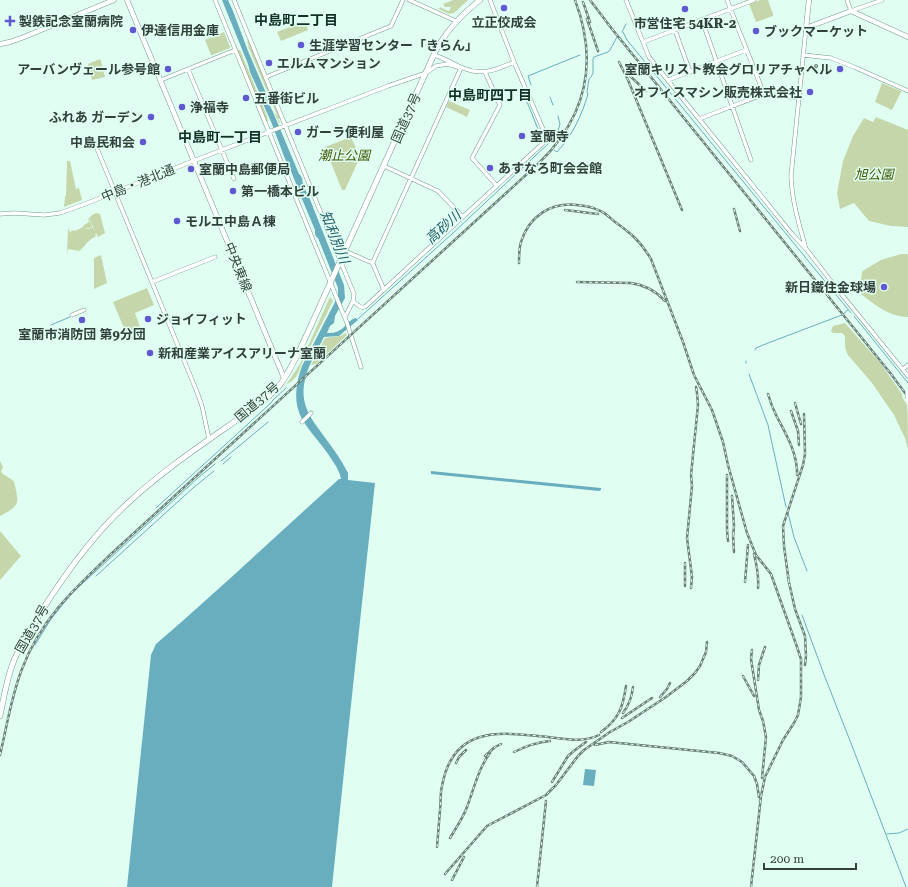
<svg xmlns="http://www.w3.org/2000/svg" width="908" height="887" viewBox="0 0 908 887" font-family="'Roboto Serif','Noto Sans JP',serif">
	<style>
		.green { fill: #c5d7aa }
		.water { fill: #69aebe }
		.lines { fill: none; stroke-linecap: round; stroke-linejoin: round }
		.stream { stroke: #69aebe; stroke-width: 1 }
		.minor-casing { stroke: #75988b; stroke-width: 4.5 }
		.major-casing { stroke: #75988b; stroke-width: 5.5 }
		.highway-casing { stroke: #75988b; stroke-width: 6 }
		.minor { stroke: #fff; stroke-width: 3.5 }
		.major { stroke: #fff; stroke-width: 4.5 }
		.highway { stroke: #fff; stroke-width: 5 }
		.rail-casing { stroke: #6c8179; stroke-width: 2.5 }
		.rail { stroke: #e0fff2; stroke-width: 1; stroke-dasharray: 3; stroke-linecap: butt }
		.highway-bridge-casing { stroke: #75988b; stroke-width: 6; stroke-linecap: butt }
		.highway-bridge { stroke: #fff; stroke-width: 5 }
		.poi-dot { fill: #6058d1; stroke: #e0fff2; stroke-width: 1.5 }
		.labels { text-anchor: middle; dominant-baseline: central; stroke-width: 3; stroke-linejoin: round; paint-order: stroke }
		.poi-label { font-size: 13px; font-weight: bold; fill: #31403b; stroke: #e0fff2; text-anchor: start }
		.street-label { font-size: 13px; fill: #31403b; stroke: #e0fff2 }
		.park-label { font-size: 13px; font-style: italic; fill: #435908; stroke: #e0fff2 }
		.neighbourhood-label { font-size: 14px; font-weight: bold; fill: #0f3126; stroke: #e0fff2 }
		.water-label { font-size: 14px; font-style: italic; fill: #245e6a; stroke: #e0fff2 }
	</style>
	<rect width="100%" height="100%" fill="#e0fff2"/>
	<path class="green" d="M453 0H468L454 13 449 14 439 9 440 7 446 10 449 11 451 7H445L443 4Z
		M760 0H768L773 14V16L756 22 749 4Z
		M305 21 308 30 281 41 277 32Z
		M224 32 230 47V48L212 55H211L205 40Z
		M249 40 280 118 278 119 280 122 279 123 274 112 278 117 248 46H249L247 41Z
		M236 45 238 50H240L267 116 268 121 267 122H266L235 46Z
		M100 59 101 61 105 77 92 80 88 64Z
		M882 83 901 91V92L892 110 875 102Z
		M449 101 470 110 467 117 446 107Z
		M876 117 908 130V227L891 226 869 221 854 203 840 209 837 193 843 161 853 136 864 118 873 122Z
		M351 137 360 157 345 190H342L325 148V147Z
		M67 161H70L76 189 79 188 82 200 64 207 65 196H66Z
		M96 213 100 214 105 233 98 237 96 233 95 237C86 241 86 246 79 251L68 249 67 255 68 228 70 232 74 230 75 231 83 227 84 228 83 227 84 225 89 222 88 219H89L92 226V227L89 228 84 229H89L92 227 95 231 89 218 92 215Z
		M901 254H908V317C890 317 875 305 861 294L860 291 862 272 864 270 881 260Z
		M101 255 107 283 94 289V258Z
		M147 288 154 305 135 313 143 335 129 340 113 302Z
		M330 297 333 301 301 365C298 375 295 380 286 385L300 364Z
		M845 323 881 364 902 394C902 399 905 401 907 405 908 414 908 440 908 450L905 438 894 415 872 383 848 355C844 348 845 343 845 336L842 333H833L831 331 833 326Z
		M346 333 347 335 316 364 311 365 325 338 340 336Z
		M0 461 3 467 1 472 3 474 14 481C19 504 21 505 0 516Z
		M0 531 21 556 0 580Z"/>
	<path class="water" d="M222 0H228L233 11 248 51 266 93 269 104 273 112 299 174C303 178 302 179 303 184 304 188 307 193 309 197L344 285 345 298 335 316 334 323 330 326 327 333C331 333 336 333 340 330 346 327 349 319 356 318L358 320 339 336 324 337C319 347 313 357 309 367 295 403 310 416 329 443 334 450 339 457 343 464L348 473V480L375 483 350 714 332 887H127L151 655 156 644C219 590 278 534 339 479H341C340 472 336 466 332 460 323 445 309 432 301 417 293 401 296 382 302 366L334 304 338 295V288L318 238C315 236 315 234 315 230L302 199 289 166 285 159 272 124 264 106 260 94 250 72 248 64Z
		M431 471 601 488V490L599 491 431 474Z
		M585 769 596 770 594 786 583 785Z"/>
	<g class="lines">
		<path class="stream" d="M622 32 626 24
			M623 32 627 40 851 313
			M531 85 528 76 580 55
			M525 97 542 139
			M550 97 553 105
			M554 150 557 152C572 136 582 115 588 94L587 92 589 79 591 77 593 73V59L594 57 608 52 610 50 617 37
			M854 316 908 383
			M358 319 453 233 550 142 558 131 560 124 558 116
			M51 325 70 317
			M755 350 756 348 768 343 842 315 848 310
			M746 363V361
			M749 374 768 425 786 507
			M272 401 286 388
			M221 461 268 422
			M223 464 231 457
			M156 508 272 402
			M788 513 794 537 807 571
			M96 576 193 488 214 471
			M802 615 823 672 854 751 906 887
			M35 645 51 619 72 593 199 477 215 464
			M887 834 899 833 908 829"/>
		<defs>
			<path id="minor" d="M215 0 347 323 361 367
				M234 0 354 294 353 301 345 317
				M409 0 456 21
				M626 0 649 57 792 234 807 250 834 285 908 376
				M727 0 764 94
				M847 0 851 11 882 0
				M702 20 751 160
				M806 28 791 176C792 202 799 224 806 249
				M675 30 690 72
				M643 42 754 0
				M434 55C444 58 453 64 463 68 482 76 496 70 514 62
				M803 55 831 58 854 67 908 91
				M188 69 234 179
				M485 72 500 105 472 158 497 186
				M266 77 391 26 403 0
				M161 80 235 50
				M668 80 746 50
				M699 119 764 94 799 98
				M96 146 197 392 202 406 209 439
				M384 166 438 191 463 217
				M0 214 14 213 44 215 60 213 85 204 188 163 388 86 426 73 436 66 447 64 461 68
				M345 251 370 262H373L461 68
				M372 262 384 290
				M152 282 215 257
				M353 301C356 303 360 309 365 307L541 145 544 142 546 136 514 62 490 0
				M72 315 84 310
				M903 369 908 365
				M302 422 311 413"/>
			<path id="major" d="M127 0 284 378
				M809 0 806 28 851 11 908 37
				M0 44 10 42 24 37 114 0"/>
			<path id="highway" d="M0 716C4 697 7 676 15 658 25 637 38 617 50 598 73 563 98 530 129 502 170 464 217 435 262 402 269 396 277 390 282 382 293 366 300 349 308 332L436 50C447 30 462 14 480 0"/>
		</defs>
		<use href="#minor" class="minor-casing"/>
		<use href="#major" class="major-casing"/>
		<use href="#highway" class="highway-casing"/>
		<use href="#minor" class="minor"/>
		<use href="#major" class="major"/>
		<use href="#highway" class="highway"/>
		<defs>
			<path id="rail" d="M590 0 612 29 891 374 908 397
				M583 2 590 22
				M587 19 598 51
				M619 62 628 80 682 210
				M630 76 646 91
				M734 209 740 231
				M565 210 598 214
				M519 263C519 256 519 248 521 242 529 216 551 202 577 205 585 206 591 206 598 210 605 212 610 218 615 222 632 234 640 241 651 259L683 342 694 375 712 410 723 442 728 465 747 533 756 555 771 574 796 644 801 659V697L798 715 794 723 783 740 765 777 760 801
				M577 282 631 283C645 285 656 291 665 301
				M768 394C770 401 773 409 776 415 786 434 798 454 797 475
				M795 403 801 424
				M791 411 798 431 799 445
				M727 475V530L728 541
				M732 496 734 526 733 538
				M733 534 734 552
				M754 554C757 566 759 576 758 588
				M685 563V586
				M788 578 795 609 805 636 806 656 805 665
				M745 582 748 545
				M789 583 784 546 783 526 803 465 805 454 804 414
				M691 588 692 577 687 538 692 486 691 475 698 405 697 393 696 387
				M752 650 751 659 759 710 763 721 766 737 762 778
				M743 676 754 696
				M758 680 759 665 765 647
				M660 697 667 689 670 683
				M623 713C629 705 632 697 633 687
				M622 718 652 698
				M601 732C619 719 623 707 626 686
				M595 745 609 742 719 753 732 756 742 762 754 776 757 784 759 797
				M514 752C526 746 537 742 550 741
				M0 755C7 726 11 697 22 669 41 619 73 590 111 554L539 163C586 117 599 63 575 0
				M485 756 495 747 501 744
				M456 763 459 757 466 750
				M552 782 568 756 575 750 586 742
				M450 838C456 828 463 818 467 807 474 789 478 769 490 753
				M437 847C438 835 439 823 440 810 441 802 440 794 442 786 453 725 500 732 548 737 566 739 583 743 599 735
				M445 874 487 826 546 795 556 785 578 756 584 750 610 732 628 722 666 697 687 681 695 673 700 666 706 652 707 642
				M452 880 464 857
				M537 887 546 801
				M751 887 761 796"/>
		</defs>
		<use href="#rail" class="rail-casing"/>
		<use href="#rail" class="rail"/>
		<defs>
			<path id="highway-bridge" d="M908 392V399"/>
		</defs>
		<use href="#highway-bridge" class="highway-bridge-casing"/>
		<use href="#highway-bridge" class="highway-bridge"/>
	</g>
	<g class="poi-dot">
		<circle cx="504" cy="8" r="4"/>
		<circle cx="685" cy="9" r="4"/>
		<path d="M8 15h4v4h4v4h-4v4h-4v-4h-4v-4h4z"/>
		<circle cx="133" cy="30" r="4"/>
		<circle cx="756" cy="31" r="4"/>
		<circle cx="301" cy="45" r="4"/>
		<circle cx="269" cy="63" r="4"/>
		<circle cx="168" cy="69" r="4"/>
		<circle cx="840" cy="69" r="4"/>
		<circle cx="810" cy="92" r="4"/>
		<circle cx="246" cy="98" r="4"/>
		<circle cx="182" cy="107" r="4"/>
		<circle cx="151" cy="117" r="4"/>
		<circle cx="298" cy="132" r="4"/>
		<circle cx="522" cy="136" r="4"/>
		<circle cx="143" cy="142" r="4"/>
		<circle cx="490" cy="168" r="4"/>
		<circle cx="191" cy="169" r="4"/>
		<circle cx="233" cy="191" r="4"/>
		<circle cx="177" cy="221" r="4"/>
		<circle cx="884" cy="287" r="4"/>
		<circle cx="148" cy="319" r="4"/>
		<circle cx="82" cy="320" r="4"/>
		<circle cx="150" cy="353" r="4"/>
	</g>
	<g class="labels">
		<g class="poi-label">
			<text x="19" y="21">製鉄記念室蘭病院</text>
			<text x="504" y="22" text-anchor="middle">立正佼成会</text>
			<text x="685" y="23" text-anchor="middle">市営住宅 54KR-2</text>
			<text x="141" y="30">伊達信用金庫</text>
			<text x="764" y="31">ブックマーケット</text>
			<text x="309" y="45">生涯学習センター「きらん」</text>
			<text x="277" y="63">エルムマンション</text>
			<text x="160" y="69" text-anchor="end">アーバンヴェール参号館</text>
			<text x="832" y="69" text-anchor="end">室蘭キリスト教会グロリアチャペル</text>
			<text x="802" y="92" text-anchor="end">オフィスマシン販売株式会社</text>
			<text x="254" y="98">五番街ビル</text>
			<text x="190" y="107">浄福寺</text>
			<text x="143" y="117" text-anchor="end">ふれあ ガーデン</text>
			<text x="306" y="132">ガーラ便利屋</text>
			<text x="530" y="136">室蘭寺</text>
			<text x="135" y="142" text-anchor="end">中島民和会</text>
			<text x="498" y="168">あすなろ町会会館</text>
			<text x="199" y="169">室蘭中島郵便局</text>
			<text x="241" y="191">第一橋本ビル</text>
			<text x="185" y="221">モルエ中島Ａ棟</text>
			<text x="876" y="287" text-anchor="end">新日鐵住金球場</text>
			<text x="156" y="319">ジョイフィット</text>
			<text x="82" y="334" text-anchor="middle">室蘭市消防団 第9分団</text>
			<text x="158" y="353">新和産業アイスアリーナ室蘭</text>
		</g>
		<g class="street-label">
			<text transform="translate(406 118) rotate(-66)">国道37号</text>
			<text transform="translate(138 183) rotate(-22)">中島・港北通</text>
			<text transform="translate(238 267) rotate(68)">中央東線</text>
			<text transform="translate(257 402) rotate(-40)">国道37号</text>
			<text transform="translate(32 629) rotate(-60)">国道37号</text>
		</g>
		<g class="park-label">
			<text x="344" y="155">潮止公園</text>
			<text x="874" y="174">旭公園</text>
		</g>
		<g class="neighbourhood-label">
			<text x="296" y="20">中島町二丁目</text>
			<text x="490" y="95">中島町四丁目</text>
			<text x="220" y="137">中島町一丁目</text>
		</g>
		<g class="water-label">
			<text transform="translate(443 227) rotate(-42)">高砂川</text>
			<text transform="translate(335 237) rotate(68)">知利別川</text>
		</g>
	</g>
	<path d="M764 863v6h92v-6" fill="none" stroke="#31403b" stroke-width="2"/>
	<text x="770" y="863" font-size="12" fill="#31403b" stroke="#e0fff2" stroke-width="3" paint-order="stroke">200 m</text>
</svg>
